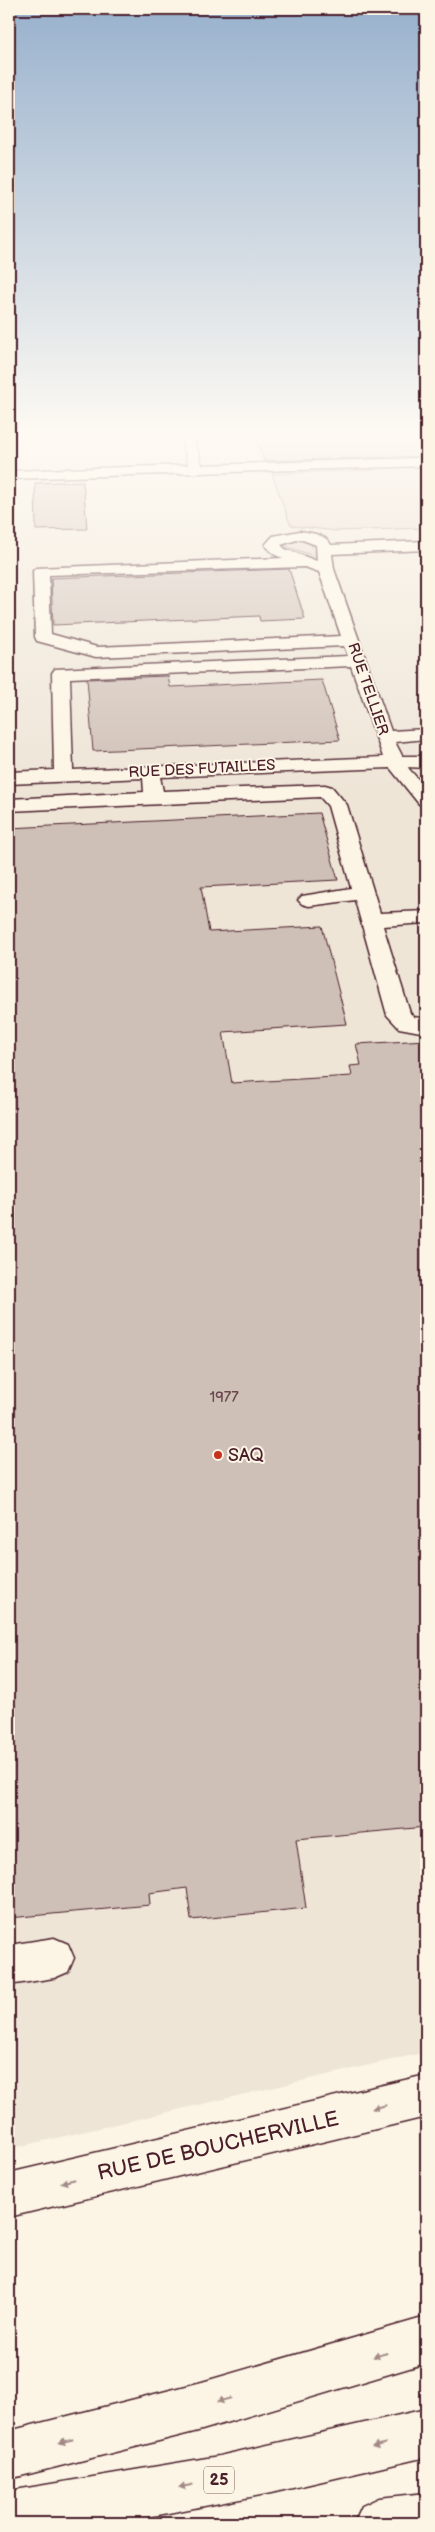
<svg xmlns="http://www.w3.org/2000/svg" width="435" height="2532" viewBox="0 0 435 2532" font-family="'Balsamiq Sans',sans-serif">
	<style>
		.built { fill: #eee5d7 }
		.green { fill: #e2d5ca; stroke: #967a7a }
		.building { fill: #cfc0b7; stroke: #4a1f2b }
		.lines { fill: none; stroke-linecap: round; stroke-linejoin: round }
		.minor-casing { stroke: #4a1f2b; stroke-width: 3 }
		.major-casing { stroke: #4a1f2b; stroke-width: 3 }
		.highway-casing { stroke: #4a1f2b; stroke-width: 3 }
		.minor { fill: #fcf5e5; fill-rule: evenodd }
		.major { fill: #fcf5e5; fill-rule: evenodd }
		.highway { fill: #fcf5e5; fill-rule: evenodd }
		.oneway { fill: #a38a88 }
		.poi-dot { fill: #c8321e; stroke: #fcf5e5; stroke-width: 2 }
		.labels { text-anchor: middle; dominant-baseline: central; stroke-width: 4; stroke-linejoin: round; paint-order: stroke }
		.far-street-label { font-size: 15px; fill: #4a1f2b; stroke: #fcf5e5 }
		.number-label { font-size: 15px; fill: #6b474e }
		.shield { fill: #fcf5e5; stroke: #7f5f63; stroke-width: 1 }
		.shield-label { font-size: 16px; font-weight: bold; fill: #4a1f2b }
		.poi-label { font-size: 18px; fill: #4a1f2b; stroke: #fcf5e5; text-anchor: start }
		.near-street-label { font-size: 21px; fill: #4a1f2b; stroke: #fcf5e5 }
	</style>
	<rect width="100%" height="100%" fill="#fcf5e5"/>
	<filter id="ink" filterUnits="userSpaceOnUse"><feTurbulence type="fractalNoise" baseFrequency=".02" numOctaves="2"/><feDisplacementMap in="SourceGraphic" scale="10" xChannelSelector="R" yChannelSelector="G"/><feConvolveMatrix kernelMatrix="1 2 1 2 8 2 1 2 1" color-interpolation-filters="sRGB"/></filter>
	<g filter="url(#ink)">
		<path class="built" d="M9 436H426V2052L9 2149Z"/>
		<path class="green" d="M426 465V528L337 531 293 526 290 524 272 474 375 470 374 467Z
			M296 540 311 543 314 556 285 546 286 543Z"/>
		<path class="building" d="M255 436H426V456L264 461Z
			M83 481 87 529 36 530 35 483Z
			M289 569 305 619 260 621 259 616 53 625 51 578Z
			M168 676 170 687 322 680 340 740 93 751 87 679Z
			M319 813 338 880 201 887 209 932 322 926 347 1024 223 1032 232 1083 352 1076 350 1066 361 1065 356 1044 426 1040V1827L296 1839 306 1908 191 1920 187 1888 149 1893 150 1905 9 1918V828Z"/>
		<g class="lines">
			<defs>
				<path id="minor" d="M181 436H193L202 465 426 458V466L9 479V471L188 465Z
					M300 531C311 533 326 534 331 545L426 541V550L332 554 334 569 391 731 426 729V739L395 742 409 769 426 788V806L419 804 390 768 160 777 163 791 325 785 332 787 347 805 380 913 426 911V923L383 926 410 1013 414 1017 426 1019V1033L399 1028 387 1015 355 900 309 906 302 904 298 900 302 896 351 888 328 806 320 797 9 811V799L144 792 143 778 9 784V772L54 770 52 673 55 669 348 656 344 646 96 657 37 641 35 637 33 571 36 568 283 558 275 555 265 545 273 536ZM300 539 316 545 317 561 285 549 281 545ZM305 567 319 572 341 636 97 647 51 634 49 575ZM351 666 383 757 73 770 70 678Z
					M54 1938 68 1944 74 1958 68 1972 54 1978 9 1985V1945Z"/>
				<path id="major" d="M426 2075V2117L9 2217V2173Z"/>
				<path id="highway" d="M395 756H426V768L388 766 386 762 388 758Z
					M426 2317V2363L202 2430 9 2479V2431L202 2382Z
					M426 2409V2457L271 2493 117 2523H9V2491L219 2456Z
					M426 2493V2523H354L362 2506 379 2498Z"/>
			</defs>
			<use href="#minor" class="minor-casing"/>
			<use href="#major" class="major-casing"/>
			<use href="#highway" class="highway-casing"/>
			<use href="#minor" class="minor"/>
			<use href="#major" class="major"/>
			<use href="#highway" class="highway"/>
		</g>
		<defs><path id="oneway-solid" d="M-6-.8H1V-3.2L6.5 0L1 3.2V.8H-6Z" transform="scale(1.25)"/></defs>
		<g class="oneway">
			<use href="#oneway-solid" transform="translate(379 2107) rotate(166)"/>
			<use href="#oneway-solid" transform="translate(68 2181) rotate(167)"/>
			<use href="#oneway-solid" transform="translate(380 2355) rotate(164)"/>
			<use href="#oneway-solid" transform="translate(224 2400) rotate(164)"/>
			<use href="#oneway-solid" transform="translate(66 2441) rotate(166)"/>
			<use href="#oneway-solid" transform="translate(379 2445) rotate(166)"/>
			<use href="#oneway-solid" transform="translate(186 2486) rotate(169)"/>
		</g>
	</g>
	<linearGradient id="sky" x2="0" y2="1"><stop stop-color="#98b1cd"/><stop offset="0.55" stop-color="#fefaf3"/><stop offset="1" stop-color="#fefaf3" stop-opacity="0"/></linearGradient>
	<rect width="435" height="790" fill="url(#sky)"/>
	<circle class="poi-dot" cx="218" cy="1455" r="5"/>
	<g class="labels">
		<g class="far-street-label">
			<text transform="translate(368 689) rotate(71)">RUE TELLIER</text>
			<text transform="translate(202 769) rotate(-3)">RUE DES FUTAILLES</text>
		</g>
		<g class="number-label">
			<text x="224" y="1397">1977</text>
		</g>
		<rect class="shield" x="204" y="2466.5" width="30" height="27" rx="4"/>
		<g class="shield-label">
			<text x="219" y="2480">25</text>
		</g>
		<g class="poi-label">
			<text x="228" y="1455">SAQ</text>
		</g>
		<g class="near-street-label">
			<text transform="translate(218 2146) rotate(-13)">RUE DE BOUCHERVILLE</text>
		</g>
	</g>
	<rect width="435" height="2532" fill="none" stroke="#fcf5e5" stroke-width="30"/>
	<rect x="15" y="15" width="405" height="2502" fill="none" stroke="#4a1f2b" stroke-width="2" filter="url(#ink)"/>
</svg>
